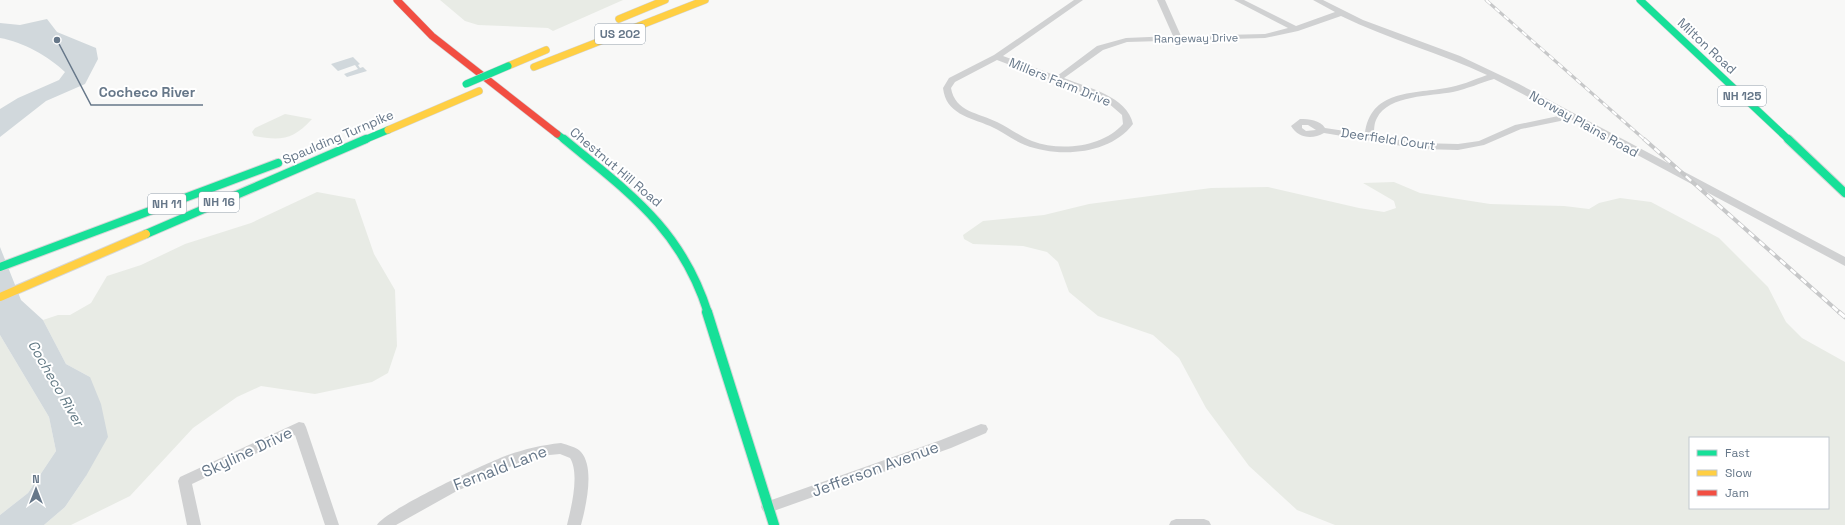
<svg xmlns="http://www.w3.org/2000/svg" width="1845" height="525" viewBox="0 0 1845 525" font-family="'Space Grotesk',sans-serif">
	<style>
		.green { fill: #e8ebe5; fill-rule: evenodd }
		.water { fill: #d1d8dc }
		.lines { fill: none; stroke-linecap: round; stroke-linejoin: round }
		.fast-far2-casing { stroke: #d5d6d7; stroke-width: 8 }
		.fast-far1-casing { stroke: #d5d6d7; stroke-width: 10 }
		.fast-casing { stroke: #d5d6d7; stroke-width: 12 }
		.slow-far1-casing { stroke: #d5d6d7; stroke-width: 8 }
		.slow-casing { stroke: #d5d6d7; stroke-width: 10 }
		.jam-casing { stroke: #d5d6d7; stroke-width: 8 }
		.street { fill: #d0d1d2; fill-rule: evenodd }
		.fast-far2 { stroke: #16e098; stroke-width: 7 }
		.fast-far1 { stroke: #16e098; stroke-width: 8 }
		.fast { stroke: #16e098; stroke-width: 10 }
		.slow-far1 { stroke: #ffcf43; stroke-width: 7 }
		.slow { stroke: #ffcf43; stroke-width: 8 }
		.jam { stroke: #f24e42; stroke-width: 7 }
		.rail-far2-casing { stroke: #c7c8c9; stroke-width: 3 }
		.rail-far1-casing { stroke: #c7c8c9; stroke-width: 4 }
		.rail-casing { stroke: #c7c8c9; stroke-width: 4.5 }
		.rail-far2 { stroke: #fff; stroke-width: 2; stroke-dasharray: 6; stroke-linecap: butt }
		.rail-far1 { stroke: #fff; stroke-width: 2.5; stroke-dasharray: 7; stroke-linecap: butt }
		.rail { stroke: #fff; stroke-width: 3; stroke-dasharray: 9; stroke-linecap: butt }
		.fast-bridge-casing { stroke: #d3d4d6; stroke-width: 8; stroke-linecap: butt }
		.fast-bridge { stroke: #16e098; stroke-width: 7 }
		.labels { text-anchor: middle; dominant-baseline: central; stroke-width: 4; stroke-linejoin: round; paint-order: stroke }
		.far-street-label { font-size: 11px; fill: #667789; stroke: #fff }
		.shield { fill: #fff; stroke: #94a0ac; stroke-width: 1 }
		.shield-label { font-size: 12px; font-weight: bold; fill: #667789 }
		.street-label { font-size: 13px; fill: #667789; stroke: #fff }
		.water-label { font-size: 14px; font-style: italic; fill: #627984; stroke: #fff }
		.near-street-label { font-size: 16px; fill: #667789; stroke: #fff }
		.leader { fill: none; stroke: #667789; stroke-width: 1.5 }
		.callout-dot { fill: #667789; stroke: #fff; stroke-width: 1.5 }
		.callout-label { font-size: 14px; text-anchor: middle; font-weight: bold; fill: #667789; stroke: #fff; stroke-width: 4; stroke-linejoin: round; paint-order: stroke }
	</style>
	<rect width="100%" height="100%" fill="#f8f8f7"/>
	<path class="green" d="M440 0H623L553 31 548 28 478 25 465 21Z
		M285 114 312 119C293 140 281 141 254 136L252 132 255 128Z
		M1394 182 1420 193 1490 204 1564 206 1589 209 1599 203 1620 198 1651 202 1719 238 1768 287 1786 322 1802 338 1845 362V525H1335L1297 510 1249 466 1206 408 1179 358 1153 335 1098 316 1069 292 1058 262 1047 252 1023 246 973 244 964 239 963 235 983 221 1044 215 1089 204 1211 188 1268 187 1359 208 1384 212 1396 208 1394 201 1363 183ZM1690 438H1828V508H1690Z
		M317 192 355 199 374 254 395 290 397 346 388 373 372 382 315 394 261 386 237 397 193 428 130 496 71 525H44L65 507 86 476 90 377 66 364 43 320 58 315H70L91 303 107 276 141 265 185 244 251 223Z
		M0 335 49 417 56 451 28 493 0 515Z"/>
	<path class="water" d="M47 19 57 32 96 48 98 59 85 84 46 101 0 137V109L18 98 59 80 65 72C48 56 23 42 0 38V23L20 25Z
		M353 57 360 64 358 65 360 68 363 67 367 71 347 77 344 74 358 69 355 65 338 71 331 64Z
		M0 247 21 300 43 320 66 364 90 377 101 404 108 437 86 476 65 507 44 525H0V515L28 493 56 451 49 417 0 335Z"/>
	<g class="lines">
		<defs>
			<path id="fast-far2" d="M1640 0 1789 140
				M557 134 565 140
				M364 140 388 130"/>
			<path id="fast-far1" d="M564 139C629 193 681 228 708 313
				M1788 139 1845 193
				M146 234 366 139
				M0 267 278 163"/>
			<path id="fast" d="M707 312 774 525"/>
			<path id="slow-far1" d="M619 19 665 0
				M508 66 546 50
				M534 67 705 0
				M388 130 479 91"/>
			<path id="slow" d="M0 297 146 234"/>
			<path id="jam" d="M397 0 432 36 557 134"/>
		</defs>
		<use href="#fast-far2" class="fast-far2-casing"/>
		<use href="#fast-far1" class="fast-far1-casing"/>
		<use href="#fast" class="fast-casing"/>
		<use href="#slow-far1" class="slow-far1-casing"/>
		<use href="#slow" class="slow-casing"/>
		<use href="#jam" class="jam-casing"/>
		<path class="street" d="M1074 0H1083L1003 56 1057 76 1097 46 1126 38 1173 36 1157 0H1165L1181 36 1265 34 1288 28 1234 0H1244L1296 26 1335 12 1313 0H1323L1363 20 1460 56 1519 84 1845 257V266L1570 119 1521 129 1484 145 1458 150 1420 149 1324 133C1312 140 1298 138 1291 126L1300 119C1309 119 1320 120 1325 128L1365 134C1370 90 1412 94 1446 88 1460 86 1473 80 1487 75 1440 53 1388 39 1341 16L1298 31 1265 38 1127 42 1103 50 1064 78C1088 88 1127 96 1133 124 1110 155 1058 158 1025 145 1012 140 1002 131 990 126 969 117 946 114 943 88L949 78 994 55ZM997 60 1107 102 1122 115 1123 124C1103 147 1061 152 1032 141 1020 136 1009 128 997 122 979 113 955 112 951 88L955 82ZM1494 79 1563 115 1515 125 1479 141 1458 144 1420 143 1374 136C1374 130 1374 123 1377 118 1388 95 1432 96 1453 92 1467 89 1480 83 1494 79ZM1302 125H1308L1316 130 1306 131 1302 128Z
			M299 422 304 423 306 427 339 525H325L295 435 192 484 201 525H187L178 481 180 477Z
			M981 424 986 425 988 429 986 433 951 448 768 513 763 511 761 507 763 503 941 440Z
			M561 443C567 445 577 447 581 452 595 468 586 506 581 525H567C571 508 580 474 570 458L560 454 539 456 516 464 455 492 396 525H377C384 511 488 462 508 455 525 449 542 445 561 443Z
			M1176 519H1204L1209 521 1211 525H1169L1171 521Z"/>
		<use href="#fast-far2" class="fast-far2"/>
		<use href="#fast-far1" class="fast-far1"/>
		<use href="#fast" class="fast"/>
		<use href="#slow-far1" class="slow-far1"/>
		<use href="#slow" class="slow"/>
		<use href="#jam" class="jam"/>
		<defs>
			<path id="rail-far2" d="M1486 0 1645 140"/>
			<path id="rail-far1" d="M1644 139 1840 313"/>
			<path id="rail" d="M1839 312 1845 317"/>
		</defs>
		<use href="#rail-far2" class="rail-far2-casing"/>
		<use href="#rail-far1" class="rail-far1-casing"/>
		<use href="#rail" class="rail-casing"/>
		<use href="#rail-far2" class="rail-far2"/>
		<use href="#rail-far1" class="rail-far1"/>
		<use href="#rail" class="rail"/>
		<defs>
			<path id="fast-bridge" d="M466 84 508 66"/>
		</defs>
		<use href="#fast-bridge" class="fast-bridge-casing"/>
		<use href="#fast-bridge" class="fast-bridge"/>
	</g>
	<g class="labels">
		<g class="far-street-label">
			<text transform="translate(1196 38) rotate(-1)">Rangeway Drive</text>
		</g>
		<g class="shield">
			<rect x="595" y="24" width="50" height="20" rx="3"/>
			<rect x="1718" y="86" width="48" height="20" rx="3"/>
			<rect x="199" y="192" width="40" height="20" rx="3"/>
			<rect x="148" y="194" width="38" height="20" rx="3"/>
		</g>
		<g class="shield-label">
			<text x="620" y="34">US 202</text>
			<text x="1742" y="96">NH 125</text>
			<text x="219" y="202">NH 16</text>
			<text x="167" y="204">NH 11</text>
		</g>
		<g class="street-label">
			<text transform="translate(1707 46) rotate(43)">Milton Road</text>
			<text transform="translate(1060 82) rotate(22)">Millers Farm Drive</text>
			<text transform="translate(1584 124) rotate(29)">Norway Plains Road</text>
			<text transform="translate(338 137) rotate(-23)">Spaulding Turnpike</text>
			<text transform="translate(1388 139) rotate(8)">Deerfield Court</text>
			<text transform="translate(616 167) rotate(40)">Chestnut Hill Road</text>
		</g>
		<g class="water-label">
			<text transform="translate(56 383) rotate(60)">Cocheco River</text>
		</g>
		<g class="near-street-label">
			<text transform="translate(247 452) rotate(-25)">Skyline Drive</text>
			<text transform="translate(500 468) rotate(-21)">Fernald Lane</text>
			<text transform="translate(875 469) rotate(-20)">Jefferson Avenue</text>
		</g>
	</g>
	<path class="leader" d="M57 40L91 105H203"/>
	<circle class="callout-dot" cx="57" cy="40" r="4"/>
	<g class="callout-label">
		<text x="147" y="97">Cocheco River</text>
	</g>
	<rect x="1689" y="437" width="140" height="72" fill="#ffffff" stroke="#c2c9d0"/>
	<rect x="1697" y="450" width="20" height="6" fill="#16e098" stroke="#c2c9d0"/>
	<text x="1725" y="457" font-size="12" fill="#667789">Fast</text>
	<rect x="1697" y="470" width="20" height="6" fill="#ffcf43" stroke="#c2c9d0"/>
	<text x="1725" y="477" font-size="12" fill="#667789">Slow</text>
	<rect x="1697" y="490" width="20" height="6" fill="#f24e42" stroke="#c2c9d0"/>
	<text x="1725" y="497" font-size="12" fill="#667789">Jam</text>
	<g transform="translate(36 489)" stroke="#ffffff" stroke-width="3" paint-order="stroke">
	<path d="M0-3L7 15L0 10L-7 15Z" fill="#667789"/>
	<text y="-6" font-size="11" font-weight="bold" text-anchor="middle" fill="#667789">N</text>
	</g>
</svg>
